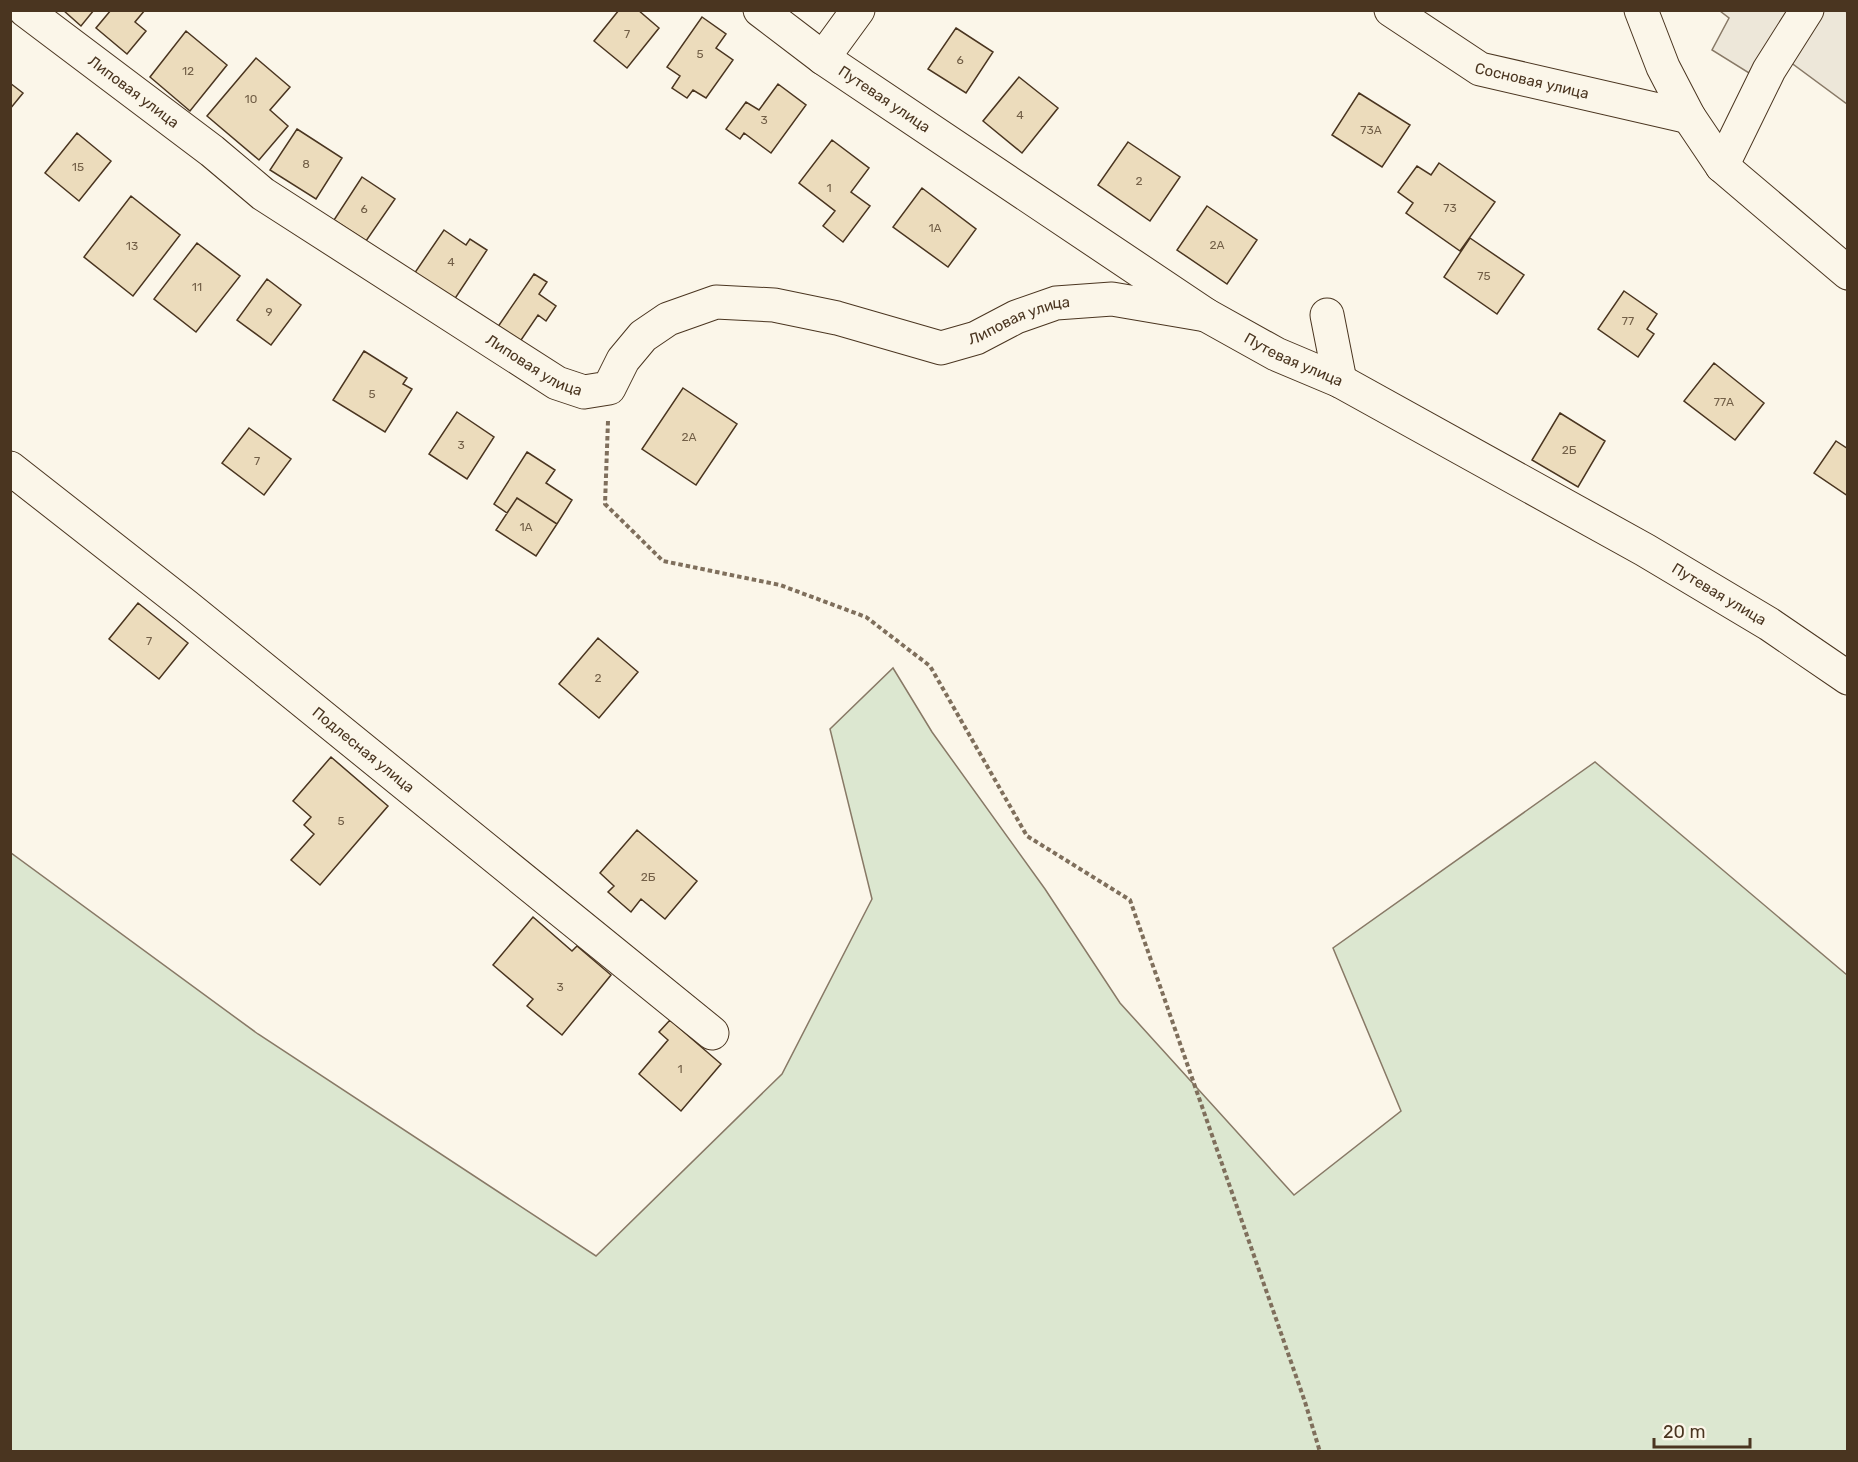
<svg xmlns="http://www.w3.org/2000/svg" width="1858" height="1462" viewBox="0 0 1858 1462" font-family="Rubik,sans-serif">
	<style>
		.green { fill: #dce7d0; stroke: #887966; stroke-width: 1.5 }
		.parking { fill: #ede7d9; stroke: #887966; stroke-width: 1.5 }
		.building { fill: #ecdcbc; stroke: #4a3520; stroke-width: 1.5 }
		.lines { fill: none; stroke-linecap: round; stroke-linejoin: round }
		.minor-casing { stroke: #4a3520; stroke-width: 35 }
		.path { stroke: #7f6f5c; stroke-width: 4; stroke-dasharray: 4.5 3; stroke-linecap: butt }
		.minor { stroke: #fbf6e9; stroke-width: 33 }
		.labels { text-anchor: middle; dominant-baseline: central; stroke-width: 4.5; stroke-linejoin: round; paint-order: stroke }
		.number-label { font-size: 12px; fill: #725f47 }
		.street-label { font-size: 15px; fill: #4a3520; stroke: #fbf6e9 }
	</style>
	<rect width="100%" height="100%" fill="#fbf6e9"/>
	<path class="green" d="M893 668 932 732 1045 889 1120 1003 1294 1195 1401 1111 1333 948 1595 762 1847 975V1451H11V853L258 1034 596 1256 782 1074 872 899 830 729Z"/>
	<path class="parking" d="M1720 11H1845L1848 13 1847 104 1767 45 1749 73 1712 50 1729 18Z"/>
	<path class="building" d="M63 10H94L81 26Z
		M111 10H145L135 22 146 31 127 54 96 28Z
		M619 10H638L659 28 627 68 594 41Z
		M702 17 726 34 716 48 733 60 706 98 693 90 687 98 672 88 680 76 667 67Z
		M956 28 993 52 966 93 928 69Z
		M186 31 227 65 190 111 150 77Z
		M256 58 290 87 270 110 288 126 259 160 207 116Z
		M1019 77 1058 108 1022 153 983 121Z
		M10 83 23 93 10 109Z
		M778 84 806 105 771 153 744 133 740 139 726 129 746 102 759 110Z
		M1359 93 1410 125 1382 167 1332 135Z
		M297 129 342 158 316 199 270 170Z
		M77 133 111 161 79 201 45 173Z
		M832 140 869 168 851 192 870 206 843 242 823 226 835 211 799 183Z
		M1128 142 1180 177 1150 221 1098 185Z
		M1439 163 1495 202 1460 251 1406 213 1413 203 1398 192 1417 166 1431 175Z
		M362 177 395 199 366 241 334 220Z
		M922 188 976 229 948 267 893 227Z
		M131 196 180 235 133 296 84 257Z
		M1207 206 1257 240 1227 284 1177 250Z
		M444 230 466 245 470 239 487 250 454 300 414 274Z
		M1470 238 1524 275 1497 314 1444 277Z
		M197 243 240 276 196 332 154 299Z
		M534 274 547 282 539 294 556 306 546 321 538 315 517 346 495 331Z
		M267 279 301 305 271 345 237 320Z
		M1624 291 1657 314 1647 329 1654 334 1638 357 1598 329Z
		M364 351 407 378 403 384 412 389 385 432 333 400Z
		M1714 363 1764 403 1735 440 1684 401Z
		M683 388 737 424 696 485 642 449Z
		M457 412 494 437 467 479 429 454Z
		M1560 413 1605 441 1578 487 1532 460Z
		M249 428 291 459 264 495 222 463Z
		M1836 441 1848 449V496L1814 473Z
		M527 452 555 470 546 483 572 500 557 524 517 498 507 513 494 504Z
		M517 498 557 524 536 556 496 530Z
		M138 603 188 643 159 679 109 639Z
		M598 638 638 672 599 718 559 684Z
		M331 757 388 806 320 885 291 860 314 834 304 825 311 817 293 801Z
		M637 830 697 881 665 919 641 899 631 912 608 892 614 886 600 873Z
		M533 917 572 951 577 946 611 975 562 1035 527 1006 533 999 493 965Z
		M670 1020 721 1064 681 1111 639 1074 668 1040 659 1032Z"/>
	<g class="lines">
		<defs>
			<g id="minor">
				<path id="s1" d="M25 10 212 151 263 194 557 383 584 392 609 388 623 360 643 336 668 319 716 302 774 305 837 318 941 348 976 338 1016 317 1056 303 1112 299 1206 315"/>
				<path id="s2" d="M760 10 823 58 1206 315 1276 354 1340 381 1645 550 1769 624 1848 678"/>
				<path id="s3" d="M1391 10 1480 69 1689 117"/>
				<path d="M1641 10 1663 67 1689 117 1722 166 1848 273"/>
				<path d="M823 58 858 10"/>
				<path d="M1722 166 1769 70 1807 10"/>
				<path d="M1327 315 1340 381"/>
				<path id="s4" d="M10 468 186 606 712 1033"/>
			</g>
		</defs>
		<use href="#minor" class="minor-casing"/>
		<path class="path" d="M608 421 605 504 663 561 780 585 866 617 930 666 1027 836 1130 900 1305 1402 1320 1452"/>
		<use href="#minor" class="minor"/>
	</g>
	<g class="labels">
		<g class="number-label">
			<text x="627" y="34">7</text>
			<text x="700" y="54">5</text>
			<text x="960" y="60">6</text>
			<text x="188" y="71">12</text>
			<text x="251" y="99">10</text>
			<text x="1020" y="115">4</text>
			<text x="764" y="120">3</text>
			<text x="1371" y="130">73А</text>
			<text x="306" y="164">8</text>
			<text x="78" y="167">15</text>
			<text x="1139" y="181">2</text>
			<text x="829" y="188">1</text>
			<text x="1450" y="208">73</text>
			<text x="364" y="209">6</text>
			<text x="935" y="228">1А</text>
			<text x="1217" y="245">2А</text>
			<text x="132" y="246">13</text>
			<text x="451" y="262">4</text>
			<text x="1484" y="276">75</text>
			<text x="197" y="287">11</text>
			<text x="269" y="312">9</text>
			<text x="1628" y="321">77</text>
			<text x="372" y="394">5</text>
			<text x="1724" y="402">77А</text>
			<text x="689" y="437">2А</text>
			<text x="461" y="445">3</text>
			<text x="1569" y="450">2Б</text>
			<text x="257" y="461">7</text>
			<text x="526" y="527">1А</text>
			<text x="149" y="641">7</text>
			<text x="598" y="678">2</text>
			<text x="341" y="821">5</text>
			<text x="648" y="877">2Б</text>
			<text x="560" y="987">3</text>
			<text x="680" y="1069">1</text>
		</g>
		<g class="street-label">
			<text stroke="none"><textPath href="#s3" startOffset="160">Сосновая улица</textPath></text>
			<text stroke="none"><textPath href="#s1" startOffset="136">Липовая улица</textPath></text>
			<text stroke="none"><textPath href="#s2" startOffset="153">Путевая улица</textPath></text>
			<text stroke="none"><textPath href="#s1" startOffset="1162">Липовая улица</textPath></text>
			<text stroke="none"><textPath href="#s2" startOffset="639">Путевая улица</textPath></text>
			<text stroke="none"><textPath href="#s1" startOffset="622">Липовая улица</textPath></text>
			<text stroke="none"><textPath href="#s2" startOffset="1125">Путевая улица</textPath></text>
			<text stroke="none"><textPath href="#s4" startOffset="452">Подлесная улица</textPath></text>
		</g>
	</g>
	<rect width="1858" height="1462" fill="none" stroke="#4a3520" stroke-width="24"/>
	<path d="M1654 1438v9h96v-9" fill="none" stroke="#4a3520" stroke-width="3"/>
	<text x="1663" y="1438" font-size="18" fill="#4a3520" stroke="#fbf6e9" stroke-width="4.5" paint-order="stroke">20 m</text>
</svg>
